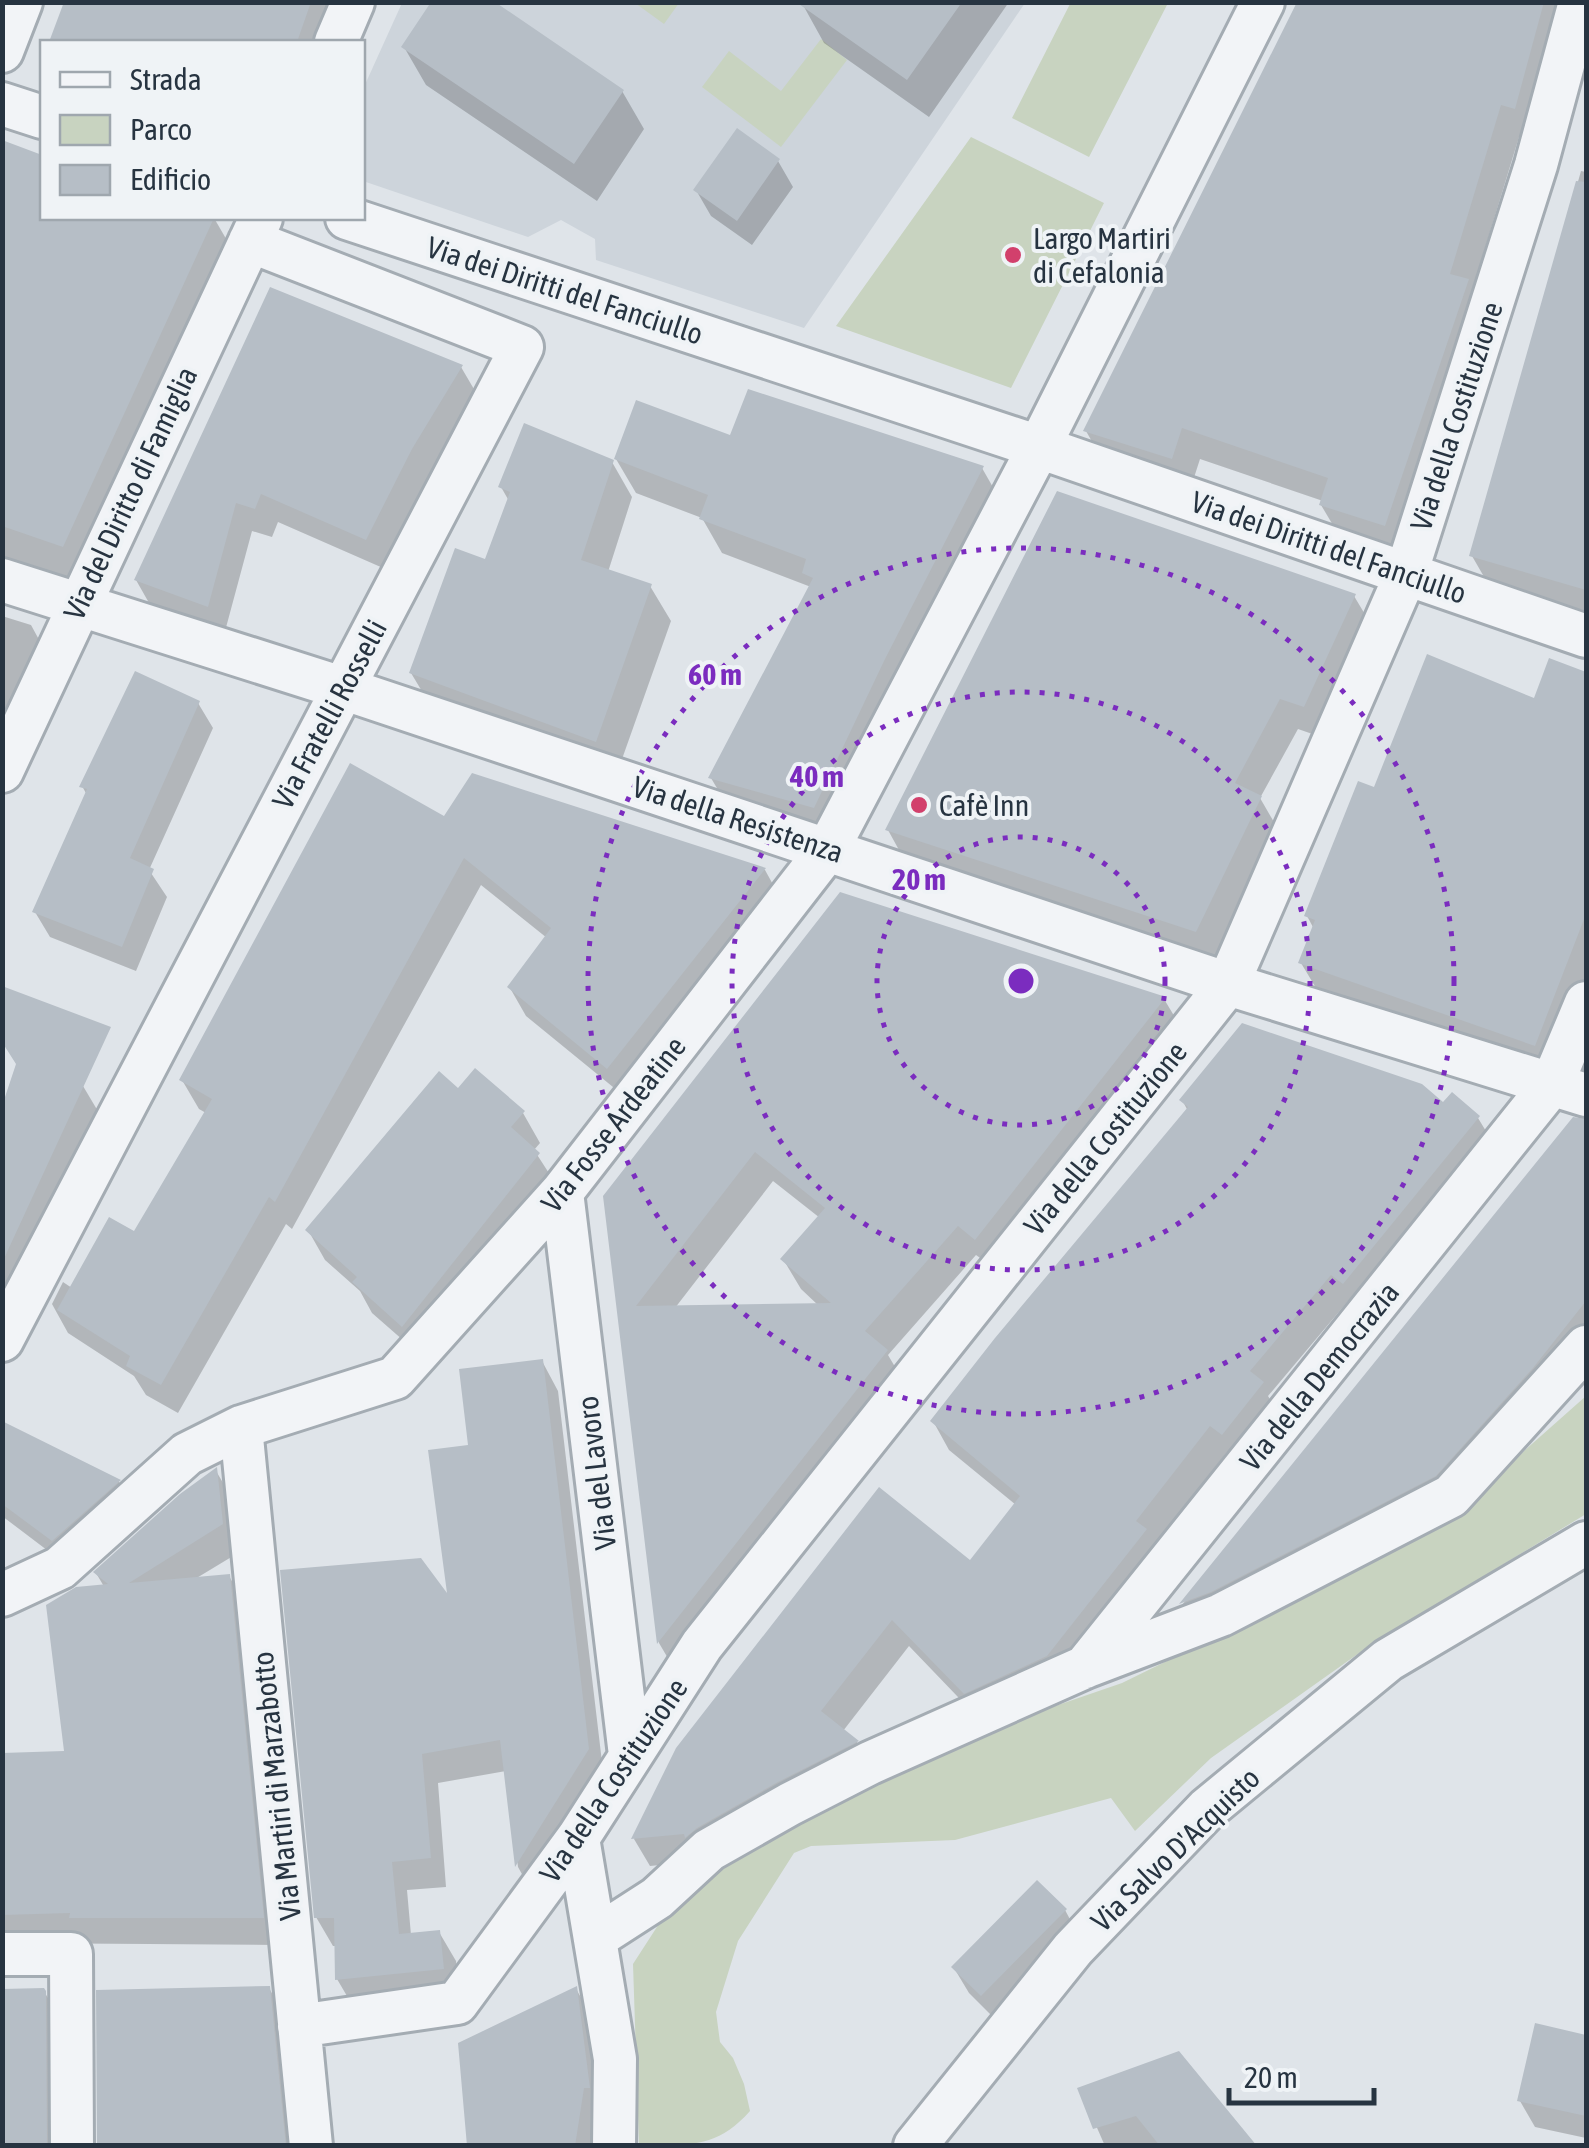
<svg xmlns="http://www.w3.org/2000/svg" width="1589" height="2148" viewBox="0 0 1589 2148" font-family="'Asap Condensed',sans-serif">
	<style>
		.built { fill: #cdd4db }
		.green { fill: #c8d3c0 }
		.shadow { fill: #0003; fill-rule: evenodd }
		.building { fill: #b6bec6; fill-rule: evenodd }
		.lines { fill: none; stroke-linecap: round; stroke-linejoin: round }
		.street-casing { stroke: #a4acb3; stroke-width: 48 }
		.street { stroke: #f2f4f7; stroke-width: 42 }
		.ring { fill: none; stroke: #7b2cbf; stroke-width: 5; stroke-dasharray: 5 10 }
		.poi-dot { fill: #d2406c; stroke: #eff3f6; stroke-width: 4 }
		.labels { text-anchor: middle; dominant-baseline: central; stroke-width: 8; stroke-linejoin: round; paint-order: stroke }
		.poi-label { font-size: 30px; fill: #273441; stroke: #eff3f6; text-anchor: start }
		.street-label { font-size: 30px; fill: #273441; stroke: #eff3f6 }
		.centre { fill: #7b2cbf; stroke: #eff3f6; stroke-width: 5 }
		.ring-label { font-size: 30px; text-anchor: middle; font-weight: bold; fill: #7b2cbf; stroke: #eff3f6; stroke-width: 8; stroke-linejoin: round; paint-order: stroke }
	</style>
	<rect width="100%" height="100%" fill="#dfe4e9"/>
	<path class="built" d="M402 3H1025L804 328 596 260 595 239 561 220 528 237 363 181V89Z"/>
	<path class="green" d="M1071 2 1168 3 1089 157 1012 118Z
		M635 3H679L664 24Z
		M821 39 847 60 781 147 702 87 729 51 781 91Z
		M971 137 1104 203 1011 388 836 326Z
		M1586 1396V1514L1369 1646 1211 1758 1135 1831 1111 1798 955 1840 811 1846 794 1853 738 1941 716 2012 720 2042 733 2058 744 2084 750 2111C717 2148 692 2145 639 2145L633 1964 675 1899 723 1861 927 1750 1122 1683 1436 1529Z"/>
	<path class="shadow" d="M66 2H342L327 42H51Z
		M804 2H1009L929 117 824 43 803 5Z
		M1299 2H1570L1533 140 1519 137 1472 291 1486 314 1403 557 1340 537 1321 505 1323 501 1200 459 1190 490 1104 463 1086 431Z
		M404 47 622 91 644 129 597 201 426 85Z
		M8 145 42 157V218H214L239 261 88 589 2 560V160Z
		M778 161 793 187 752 245 711 216 696 190Z
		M1581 171 1586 172V611L1487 582 1472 556Z
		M271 291 461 367 478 396 428 479 383 568 278 522 272 537 252 531 224 635 153 610 136 580Z
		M732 439 982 468 1002 503 834 841 731 812 711 778 811 587 722 553 702 518 636 493 616 459Z
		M612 462 632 497 608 572 650 586 671 621 616 776 432 708 411 673 487 562 509 501 501 487Z
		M1354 596 1372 626 1321 737 1298 729 1260 798 1278 829 1213 961 905 861 888 830Z
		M2 616 31 625 49 658 2 761Z
		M1550 661 1586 674V976L1549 1071 1316 988 1301 963 1314 929 1307 916 1375 790 1536 701Z
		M198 703 213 728 149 870 167 897 136 971 50 937 35 912 87 795 82 786Z
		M473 776 765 870 781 899 624 1096 526 1016 510 988 547 938 481 885 292 1229 286 1224 178 1413 146 1395 134 1376 68 1333 52 1304 63 1282 72 1288 135 1234 206 1113 199 1109 182 1080 445 819Z
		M841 895 1164 999 1182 1029 994 1268 976 1255 888 1355 904 1382 676 1672 659 1643 605 1198ZM773 1181 820 1218 783 1259 801 1289 819 1306 675 1308Z
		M83 1086 102 1118 2 1321V1116Z
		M458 1091 523 1113 540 1143 534 1150 556 1184 420 1355 372 1313 360 1291 325 1260 308 1230Z
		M1182 1100 1443 1106 1478 1118 1495 1146 1360 1311 1348 1301 1268 1396 1278 1412 1239 1462 1227 1452 1154 1546 1161 1559 1063 1684 981 1721 909 1646 843 1731 857 1742 873 1770 701 1861 650 1866 634 1839 678 1750 971 1563 1016 1505 949 1450 933 1421 1188 1111Z
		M1566 1130 1586 1137V1344L1450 1501 1196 1629 1182 1605Z
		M542 1361 558 1391 604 1779 533 1894 518 1867 506 1771 438 1783 446 1887 407 1890 411 1935 439 1932 456 1961 459 1998 354 2008 337 1979V1946H333L316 1917 450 1602 471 1448Z
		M2 1424 119 1482 133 1507 68 1566 2 1516Z
		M216 1471 232 1498 238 1553 195 1579 229 1576 245 1604 278 1945 2 1943V1756L67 1753 112 1600 96 1573Z
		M1065 1910 1079 1936 996 2020 969 1993 954 1968Z
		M269 1988 287 2020 300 2146H99Z
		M576 1989 596 2023 599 2146H471Z
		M45 1993 63 2024 64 2146H2Z
		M1536 2026 1586 2037V2138L1535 2127 1520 2101Z
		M1080 2089 1254 2146H1105Z"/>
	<path class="building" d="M64 2H311L297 42H49Z
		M431 2H495L624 90 574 164 401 47Z
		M796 2H962L907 80Z
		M1297 2H1544L1515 109 1501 105 1450 274 1469 279 1385 526 1319 505 1328 478 1182 428 1172 459 1083 431Z
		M737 128 780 159 737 221 693 190Z
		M2 140 42 155V218H214L63 547 2 526Z
		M1576 181 1586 182V590L1469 556Z
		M270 287 463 365 412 449 366 540 261 494 255 509 236 503 208 607 134 580Z
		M748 389 984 466 885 659 814 808 708 778 813 578 802 573 806 559 699 519 708 495 614 459 636 400 730 435Z
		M524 423 614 460 581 560 652 584 596 742 409 673 455 548 485 559 510 492 498 487Z
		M1057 491 1356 594 1304 707 1280 699 1235 783 1262 796 1196 932 885 830Z
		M1427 654 1534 698 1549 658 1586 672V914L1535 1046 1298 963 1315 920 1304 916 1358 781 1374 787Z
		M135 671 200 701 130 858 154 869 122 947 32 912 87 789 79 787Z
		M350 763 444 816 472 773 766 868 607 1069 507 987 551 928 464 858 275 1202 269 1197 161 1385 126 1366 130 1356 57 1310 109 1217 134 1231 212 1099 179 1080Z
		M840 892 1166 997 975 1240 958 1226 865 1331 888 1350 657 1644 603 1196ZM755 1152 825 1208 780 1259 831 1303 636 1306Z
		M2 986 111 1027 2 1263V1106L16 1064 2 1042Z
		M1242 1023 1422 1084 1443 1102 1452 1092 1480 1116 1343 1284 1331 1275 1250 1371 1264 1382 1222 1435 1210 1426 1136 1521 1147 1529 1047 1656 964 1694 892 1620 821 1711 859 1741 778 1782 697 1828 685 1838 684 1834 631 1839 676 1748 879 1487 970 1560 1020 1496 930 1421 995 1338 1188 1107 1179 1100Z
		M475 1068 525 1111 511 1127 540 1153 402 1327 352 1282 357 1277 305 1230 439 1071 458 1088Z
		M1573 1117 1586 1119V1301L1533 1368 1436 1476 1211 1592 1179 1604Z
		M543 1359 589 1749 515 1867 500 1740 422 1754 431 1858 392 1862 399 1934 440 1930 444 1969 335 1980 334 1918H314L280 1570 421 1558 447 1593 428 1450 468 1445 459 1369Z
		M2 1421 121 1480 52 1541 2 1504Z
		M217 1467 223 1524 129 1583 230 1574 264 1918H69L70 1913 2 1915V1753L64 1751 46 1605 76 1587 108 1584 93 1572 180 1494Z
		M1037 1880 1067 1909 981 1996 951 1967Z
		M270 1986 286 2146H97L96 1990Z
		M577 1986 590 2088H584L575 2146H467L458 2043Z
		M44 1988 46 1991 47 2146H2V1989Z
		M1535 2023 1586 2035V2116L1517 2101Z
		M1179 2051 1257 2146H1160L1136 2116 1093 2129 1077 2088Z"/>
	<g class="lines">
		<defs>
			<path id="street" d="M336 42 353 2
				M2 51 21 2
				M2 104 42 117
				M347 218 1039 447 1586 636
				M2 580 342 688 1228 984 1586 1095
				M2 771 261 218
				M562 1192 630 1755
				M2 1340 522 347 250 241
				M241 1427 311 2146
				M2 1595 60 1568 187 1454 241 1427 395 1378 562 1192 828 849 1039 447 1263 2
				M1085 1667 1552 1084 1586 1003
				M578 1838 615 2059 614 2146
				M595 1938 657 1898 709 1850 790 1804 870 1763 1085 1667 1221 1615 1451 1496 1586 1347
				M2 1954H71L72 2146
				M299 2026 457 2003 578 1838 702 1645 1228 984 1406 574 1536 165 1580 2
				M915 2146 1073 1949 1207 1809 1388 1660 1586 1543"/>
		</defs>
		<use href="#street" class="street-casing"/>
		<use href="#street" class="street"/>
	</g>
	<g class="ring">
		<circle cx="1021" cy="981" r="144"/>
		<circle cx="1021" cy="981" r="289"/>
		<circle cx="1021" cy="981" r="433"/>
	</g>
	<g class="poi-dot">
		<circle cx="1013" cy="255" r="10"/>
		<circle cx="919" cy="805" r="10"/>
	</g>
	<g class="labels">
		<g class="poi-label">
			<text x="1033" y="238">Largo Martiri<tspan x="1033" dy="34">di Cefalonia</tspan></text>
			<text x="939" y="805">Cafè Inn</text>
		</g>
		<g class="street-label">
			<text transform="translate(565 290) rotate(18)">Via dei Diritti del Fanciullo</text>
			<text transform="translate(1456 416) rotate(-72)">Via della Costituzione</text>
			<text transform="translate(130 493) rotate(-65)">Via del Diritto di Famiglia</text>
			<text transform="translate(1329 547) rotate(19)">Via dei Diritti del Fanciullo</text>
			<text transform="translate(329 714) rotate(-62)">Via Fratelli Rosselli</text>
			<text transform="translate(738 819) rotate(18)">Via della Resistenza</text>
			<text transform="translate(613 1124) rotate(-52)">Via Fosse Ardeatine</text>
			<text transform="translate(1105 1138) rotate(-51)">Via della Costituzione</text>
			<text transform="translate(1319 1376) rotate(-51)">Via della Democrazia</text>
			<text transform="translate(596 1473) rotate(-97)">Via del Lavoro</text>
			<text transform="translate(613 1780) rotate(-56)">Via della Costituzione</text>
			<text transform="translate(276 1786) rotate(-96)">Via Martiri di Marzabotto</text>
			<text transform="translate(1175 1849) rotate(-44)">Via Salvo D'Acquisto</text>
		</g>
	</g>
	<circle cx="1021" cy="981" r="15" class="centre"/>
	<g class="ring-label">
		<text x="715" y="685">60 m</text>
		<text x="817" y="787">40 m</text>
		<text x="919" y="890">20 m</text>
	</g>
	<rect width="1589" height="2148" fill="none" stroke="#273441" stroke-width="10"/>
	<rect x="40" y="40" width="325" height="180" fill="#eff3f6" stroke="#9fa7ae" stroke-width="2.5"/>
	<rect x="60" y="72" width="50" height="15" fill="#f2f4f7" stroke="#9fa7ae" stroke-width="2.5"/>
	<text x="130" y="90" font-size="30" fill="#273441">Strada</text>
	<rect x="60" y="115" width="50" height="30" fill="#c8d3c0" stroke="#9fa7ae" stroke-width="2.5"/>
	<text x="130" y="140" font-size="30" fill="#273441">Parco</text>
	<rect x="60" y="165" width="50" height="30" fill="#b6bec6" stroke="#9fa7ae" stroke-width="2.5"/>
	<text x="130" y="190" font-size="30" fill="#273441">Edificio</text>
	<path d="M1229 2088v15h145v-15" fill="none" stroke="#273441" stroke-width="5"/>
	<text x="1244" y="2088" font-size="30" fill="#273441" stroke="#eff3f6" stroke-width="8" paint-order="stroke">20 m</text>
</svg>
